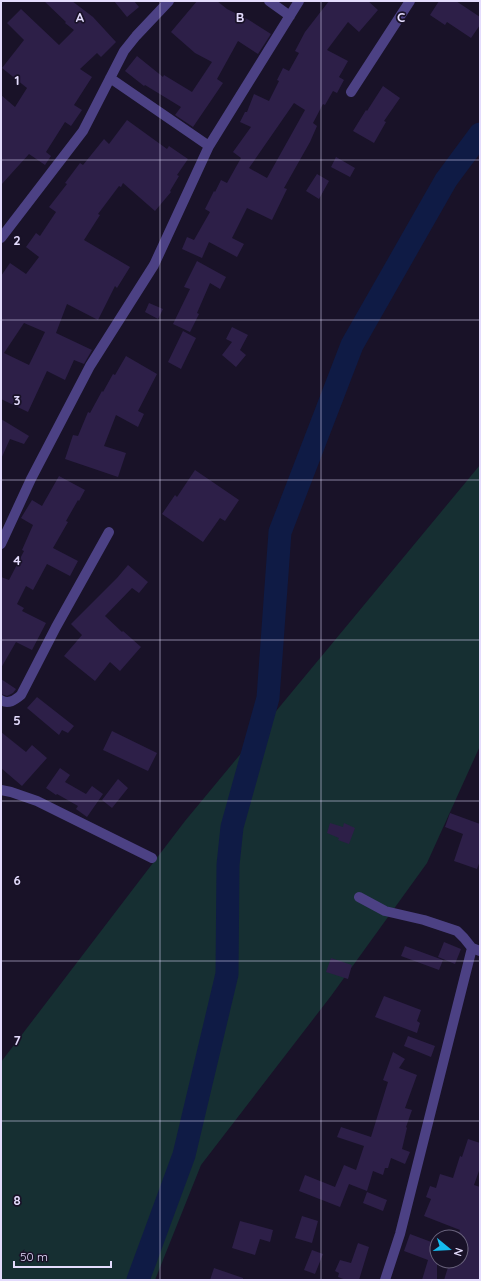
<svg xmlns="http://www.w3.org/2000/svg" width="481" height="1281" viewBox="0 0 481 1281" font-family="Quicksand,sans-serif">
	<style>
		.green { fill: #162f32 }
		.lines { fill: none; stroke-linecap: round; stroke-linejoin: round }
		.river { stroke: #0f1b45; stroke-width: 23 }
		.building { fill: #2d1f48; fill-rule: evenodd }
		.street { stroke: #4c4184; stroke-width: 10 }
		.grid { fill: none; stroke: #e4dcfd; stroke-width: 1; stroke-opacity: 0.55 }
		.grid-label { font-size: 13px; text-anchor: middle; font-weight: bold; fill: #e4dcfd; stroke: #191228; stroke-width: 3.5; stroke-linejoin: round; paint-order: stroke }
	</style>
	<rect width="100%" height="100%" fill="#191228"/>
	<path class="green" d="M480 465V746L427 863 331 996 201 1165 155 1280H1V1062L185 821Z"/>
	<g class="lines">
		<path class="river" d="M138 1280 184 1155 227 974 228 865 232 827 268 698 280 532 352 345 446 180 480 134"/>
	</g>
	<path class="building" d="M44 1H72L93 17 116 42 101 57 97 53 80 69 92 77 74 105 82 110 71 126 65 122 46 152 51 156 45 165 29 154 1 185V95L15 107 27 88 2 68 24 40 7 23 21 9 59 45 74 30 65 23 66 22Z
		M114 1H134L139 7 127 17Z
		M197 1H217L227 9 249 20 271 34 258 54 238 41 217 79 223 83 193 127 175 115 181 107 145 85 144 86 125 71 137 56 163 77 164 75 192 92 212 62 195 53 171 32Z
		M329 1H368L378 10 359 32 348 22 327 50 348 61 339 77 344 80 337 93 333 91 325 105 323 104 313 123 317 126 310 142 284 188 287 189 272 220 247 208 232 238 244 244 237 257 209 242 202 258 182 249 187 237 194 240 210 212 205 209 214 191 215 192 221 180 227 183 241 158 233 152 251 127 240 122 245 112H247L254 94 269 101 279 81 277 80 283 68 289 71 299 53 295 51 305 32ZM294 103 305 110 267 178 249 168Z
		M439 1H456L480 17V25L471 38 447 22 445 25 430 15Z
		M383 86 400 98 384 121 386 122 374 143 353 131 366 110 367 111Z
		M127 120 167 149 169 146 188 159 177 175 179 176 170 191 171 192 155 211 123 183 121 187 119 186 98 214 100 215 84 240 130 267 117 288 115 286 98 320 67 304 56 333 92 350 84 364 74 360 65 380 47 371 28 412 1 399V276L10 263 26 274 39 257 26 247 36 233 40 236 56 212 49 207 67 184 65 183 80 163 83 165 104 139 109 144ZM24 323 45 332 29 365 4 353Z
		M336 157 355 168 350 177 331 167Z
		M317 174 329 181 319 199 306 191Z
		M197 261 226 277 220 289 210 283 197 313 199 314 190 332 173 324 190 289 184 287Z
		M149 303 163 309 158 319 145 312Z
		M232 327 248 335 240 350 246 355 236 367 222 355 232 342 226 339Z
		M183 331 196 338 181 369 168 362Z
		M126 356 157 374 138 411 144 414 138 427 116 415 104 446 126 453 118 477 65 459 73 435 78 436 88 412 90 413 102 391 103 392 113 374 115 375Z
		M1 419 29 436 24 444 10 439 1 459Z
		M195 470 239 500 225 521 220 518 203 542 162 514 175 495 177 497Z
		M59 476 85 490 79 501 78 500 66 521 68 522 53 548 78 561 70 576 47 564 33 590 26 586 17 604 24 608 22 611 46 623 32 650 16 642 1 668V577L9 580 24 551 22 550 33 525 21 518 32 500 42 506Z
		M128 565 148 582 139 593 132 588 105 616 122 632 123 631 141 647 120 671 110 662 95 681 64 656 82 635 71 624 117 578Z
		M1 679 16 689 13 693 7 696 1 694Z
		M37 697 74 726 68 733 62 730 59 735 27 708Z
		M112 731 157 753 148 771 103 750Z
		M1 732 26 752 32 745 47 758 22 786 1 768Z
		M60 768 70 775 65 782 86 794 92 786 103 794 87 817 76 809 78 806 57 794 56 795 46 788Z
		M118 779 128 788 112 808 102 800Z
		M450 813 480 824V861L477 869 454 861 463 834 445 827Z
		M330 823 343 827 344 823 355 828 349 844 338 840 339 838 327 833Z
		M444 942 461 949 455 964 438 957Z
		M405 946 443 960 439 970 401 956Z
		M331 958 352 965 348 979 326 972Z
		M384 996 421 1010 417 1021 420 1023 417 1033 375 1017Z
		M408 1036 435 1046 431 1057 404 1046Z
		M393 1052 405 1059 399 1068 417 1075 405 1108 412 1110 406 1127 407 1128 402 1149 410 1152 405 1164 391 1158 388 1168H385L383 1175 373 1171 367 1191 349 1184 340 1207 299 1191 305 1175 335 1187 344 1165 356 1170 364 1146 337 1137 341 1127 371 1137 388 1082 383 1080Z
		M468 1139 480 1143V1168L474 1185 480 1187V1280H444L450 1261H461V1237H458L460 1230 424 1216 431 1199 426 1197 430 1186 436 1188 440 1174 453 1178 460 1156 462 1157Z
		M367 1192 387 1200 383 1211 363 1203Z
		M302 1216 318 1221 312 1243 295 1238Z
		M240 1221 273 1230 270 1242 260 1239 255 1255 232 1248Z
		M410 1234 434 1243 435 1240H437V1280H422L428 1260 404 1251Z
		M358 1243 369 1247 359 1280H346L338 1277 339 1273 335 1271 340 1260 351 1263Z
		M312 1250 323 1254 315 1274 304 1270Z
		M214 1268 243 1278V1280H210Z"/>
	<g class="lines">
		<path class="street" d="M269 1 290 16
			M110 78 209 146
			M351 92 410 1
			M1 238 83 131 124 51 136 36 169 1
			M1 544 31 479 90 366 154 265 209 146 299 1
			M1 700C8 705 15 700 21 695L56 627 109 532
			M1 790 11 792 37 801 152 858
			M359 897 385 911 424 920 457 931 464 938 472 948 480 951
			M385 1280 400 1234 472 948"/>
	</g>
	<path class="grid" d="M160 1V1280M321 1V1280M1 160H480M1 320H480M1 480H480M1 640H480M1 801H480M1 961H480M1 1121H480"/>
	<g class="grid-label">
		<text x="80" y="22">A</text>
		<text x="240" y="22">B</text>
		<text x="401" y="22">C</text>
		<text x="17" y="85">1</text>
		<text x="17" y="245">2</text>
		<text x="17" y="405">3</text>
		<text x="17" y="565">4</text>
		<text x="17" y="725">5</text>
		<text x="17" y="885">6</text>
		<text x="17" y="1045">7</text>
		<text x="17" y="1205">8</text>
	</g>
	<rect width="481" height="1281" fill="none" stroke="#e4dcfd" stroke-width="4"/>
	<g transform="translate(449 1249) rotate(108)"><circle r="19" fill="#191228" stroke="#6a637d"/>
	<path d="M0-3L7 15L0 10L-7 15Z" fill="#15bcef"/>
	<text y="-6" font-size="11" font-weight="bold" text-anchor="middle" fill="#e4dcfd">N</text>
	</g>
	<path d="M14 1261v6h97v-6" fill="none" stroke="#e4dcfd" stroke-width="2"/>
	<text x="20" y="1261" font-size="12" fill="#e4dcfd" stroke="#191228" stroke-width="3" paint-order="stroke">50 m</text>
</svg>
